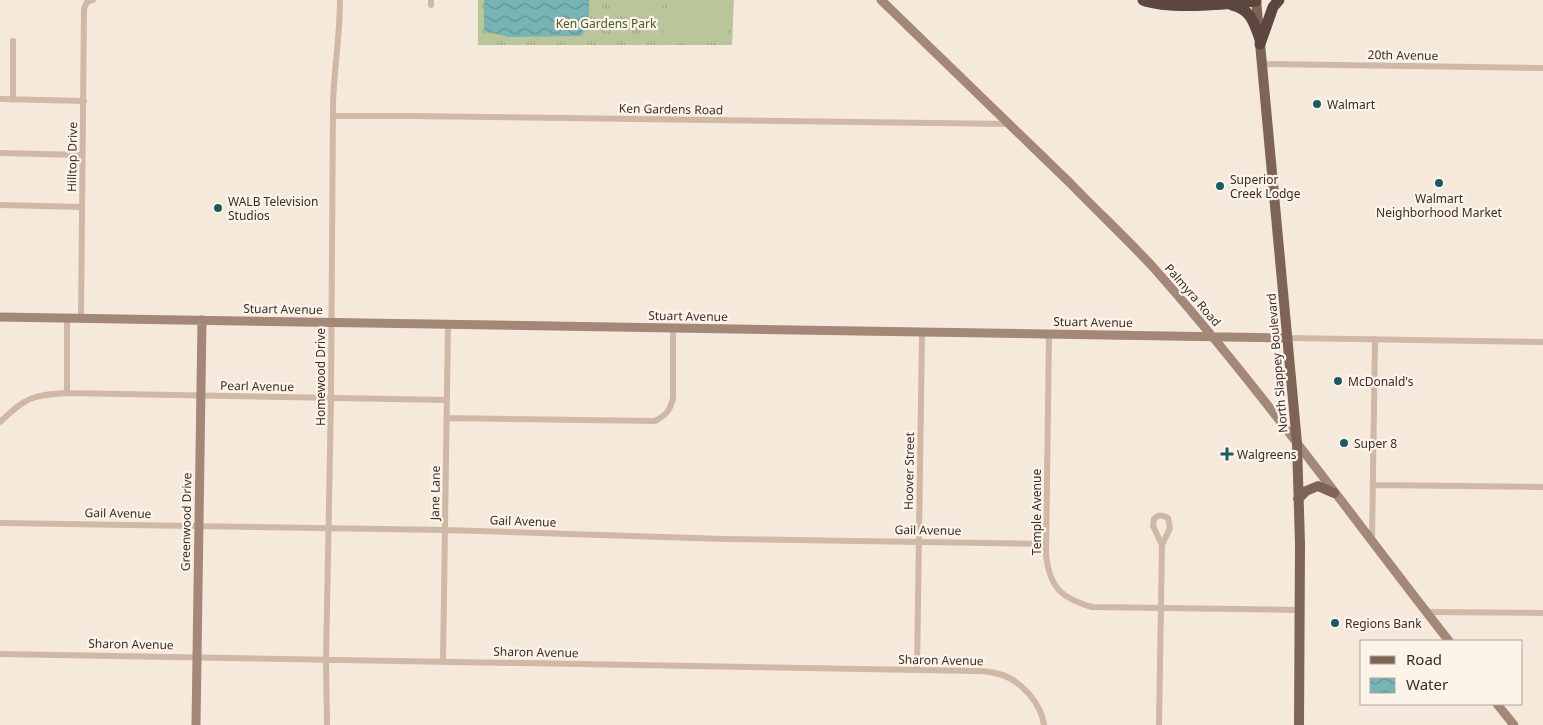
<svg xmlns="http://www.w3.org/2000/svg" width="1543" height="725" viewBox="0 0 1543 725" font-family="'Noto Sans',sans-serif">
	<style>
		.grass { fill: url(#grass-tufts) }
		.garden { fill: #b8c69a }
		.water { fill: url(#water-waves) }
		.lines { fill: none; stroke-linecap: round; stroke-linejoin: round }
		.street { stroke: #cfb8a6; stroke-width: 6 }
		.secondary { stroke: #a38777; stroke-width: 9 }
		.primary { stroke: #7e6457; stroke-width: 10 }
		.highway { stroke: #5c473e; stroke-width: 11 }
		.poi-dot { fill: #195c60; stroke: #fcf3e9; stroke-width: 2 }
		.labels { text-anchor: middle; dominant-baseline: central; stroke-width: 4.5; stroke-linejoin: round; paint-order: stroke }
		.park-label { font-size: 12px; fill: #495b29; stroke: #fcf3e9 }
		.street-label { font-size: 12px; fill: #3a2d28; stroke: #fcf3e9 }
		.poi-label { font-size: 12px; fill: #3a2d28; stroke: #fcf3e9; text-anchor: start }
	</style>
	<defs>
		<pattern id="grass-tufts" width="24" height="20" patternUnits="userSpaceOnUse" patternTransform="scale(1.25)"><rect width="24" height="20" fill="#b8c69a"/><path d="M3 7l-1-3M5 7V3M7 7l1-3M15 17l-1-3M17 17v-4M19 17l1-3" fill="none" stroke="#9faa85"/></pattern>
		<pattern id="water-waves" width="16" height="10" patternUnits="userSpaceOnUse" patternTransform="scale(1.25)"><rect width="16" height="10" fill="#78b3b5"/><path d="M0 5q4-4 8 0t8 0" fill="none" stroke="#639293"/></pattern>
	</defs>
	<rect width="100%" height="100%" fill="#f5e9dc"/>
	<path class="grass" d="M478 0H734L732 45H478Z"/>
	<path class="garden" d="M624 0H730L728 42 662 43 667 9 670 1C652 11 645 14 623 14Z"/>
	<path class="water" d="M484 0H589V26L581 36 509 37 484 31Z"/>
	<g class="lines">
		<path class="street" d="M431 5V0
			M13 41V100
			M1262 64 1543 68
			M0 99 84 101
			M333 116H408L1009 124
			M0 153 82 155
			M0 205 82 207
			M67 318V393
			M81 318 84 9 87 2 93 0
			M1049 334 1046 555C1050 588 1061 598 1092 607L1300 610
			M1288 338 1543 342
			M447 418 655 421C666 415 670 411 673 398V328
			M0 422C27 397 31 395 67 393L447 400
			M1373 485 1543 487
			M0 523 445 530 724 539 1046 544
			M1372 542 1375 339
			M1426 612 1543 613
			M0 654 976 671C983 671 992 672 999 674 1021 680 1041 703 1044 725
			M443 662 448 324
			M917 670 922 333
			M327 725 326 660 331 398 333 104C334 69 340 35 340 0
			M1159 725 1162 545 1170 528 1168 518C1162 515 1159 514 1154 519L1153 526 1162 545"/>
		<path class="secondary" d="M881 0C944 61 1007 122 1070 183 1097 211 1125 237 1152 266 1258 385 1351 516 1449 641
			M0 317 1288 338
			M1497 704 1514 725
			M196 725 202 320"/>
		<path class="primary" d="M1256 0 1297 443 1300 544 1299 725
			M1298 499 1306 491 1318 486 1334 493"/>
		<path class="highway" d="M1143 0C1170 10 1226 4 1256 1
			M1232 5C1251 9 1254 23 1260 39
			M1260 44 1273 7 1279 0"/>
	</g>
	<g class="poi-dot">
		<circle cx="1317" cy="104" r="5"/>
		<circle cx="1439" cy="183" r="5"/>
		<circle cx="1220" cy="186" r="5"/>
		<circle cx="218" cy="208" r="5"/>
		<circle cx="1338" cy="381" r="5"/>
		<circle cx="1344" cy="443" r="5"/>
		<path d="M1224.5 446.5h5v5h5v5h-5v5h-5v-5h-5v-5h5z"/>
		<circle cx="1335" cy="623" r="5"/>
	</g>
	<g class="labels">
		<g class="park-label">
			<text x="606" y="23">Ken Gardens Park</text>
		</g>
		<g class="street-label">
			<text transform="translate(1403 55) rotate(1)">20th Avenue</text>
			<text transform="translate(671 109) rotate(1)">Ken Gardens Road</text>
			<text transform="translate(72 157) rotate(-89)">Hilltop Drive</text>
			<text transform="translate(1193 295) rotate(49)">Palmyra Road</text>
			<text transform="translate(283 309) rotate(1)">Stuart Avenue</text>
			<text transform="translate(688 316) rotate(1)">Stuart Avenue</text>
			<text transform="translate(1093 322) rotate(1)">Stuart Avenue</text>
			<text transform="translate(1277 363) rotate(-95)">North Slappey Boulevard</text>
			<text transform="translate(320 377) rotate(-90)">Homewood Drive</text>
			<text transform="translate(257 386) rotate(1)">Pearl Avenue</text>
			<text transform="translate(909 471) rotate(-89)">Hoover Street</text>
			<text transform="translate(435 493) rotate(-89)">Jane Lane</text>
			<text transform="translate(1036 512) rotate(-90)">Temple Avenue</text>
			<text transform="translate(118 513) rotate(1)">Gail Avenue</text>
			<text transform="translate(523 521) rotate(2)">Gail Avenue</text>
			<text transform="translate(186 522) rotate(-89)">Greenwood Drive</text>
			<text transform="translate(928 530) rotate(1)">Gail Avenue</text>
			<text transform="translate(131 644) rotate(1)">Sharon Avenue</text>
			<text transform="translate(536 652) rotate(1)">Sharon Avenue</text>
			<text transform="translate(941 660) rotate(1)">Sharon Avenue</text>
		</g>
		<g class="poi-label">
			<text x="1327" y="104">Walmart</text>
			<text x="1230" y="179">Superior<tspan x="1230" dy="14">Creek Lodge</tspan></text>
			<text x="1439" y="198" text-anchor="middle">Walmart<tspan x="1439" dy="14">Neighborhood Market</tspan></text>
			<text x="228" y="201">WALB Television<tspan x="228" dy="14">Studios</tspan></text>
			<text x="1348" y="381">McDonald's</text>
			<text x="1354" y="443">Super 8</text>
			<text x="1237" y="454">Walgreens</text>
			<text x="1345" y="623">Regions Bank</text>
		</g>
	</g>
	<rect x="1360" y="640" width="162" height="65" fill="#fcf3e9" stroke="#aea49c"/>
	<rect x="1370" y="656" width="25" height="8" fill="#7e6457" stroke="#aea49c"/>
	<text x="1406" y="665" font-size="15" fill="#3a2d28">Road</text>
	<rect x="1370" y="678" width="25" height="15" fill="url(#water-waves)" stroke="#aea49c"/>
	<text x="1406" y="690" font-size="15" fill="#3a2d28">Water</text>
</svg>
